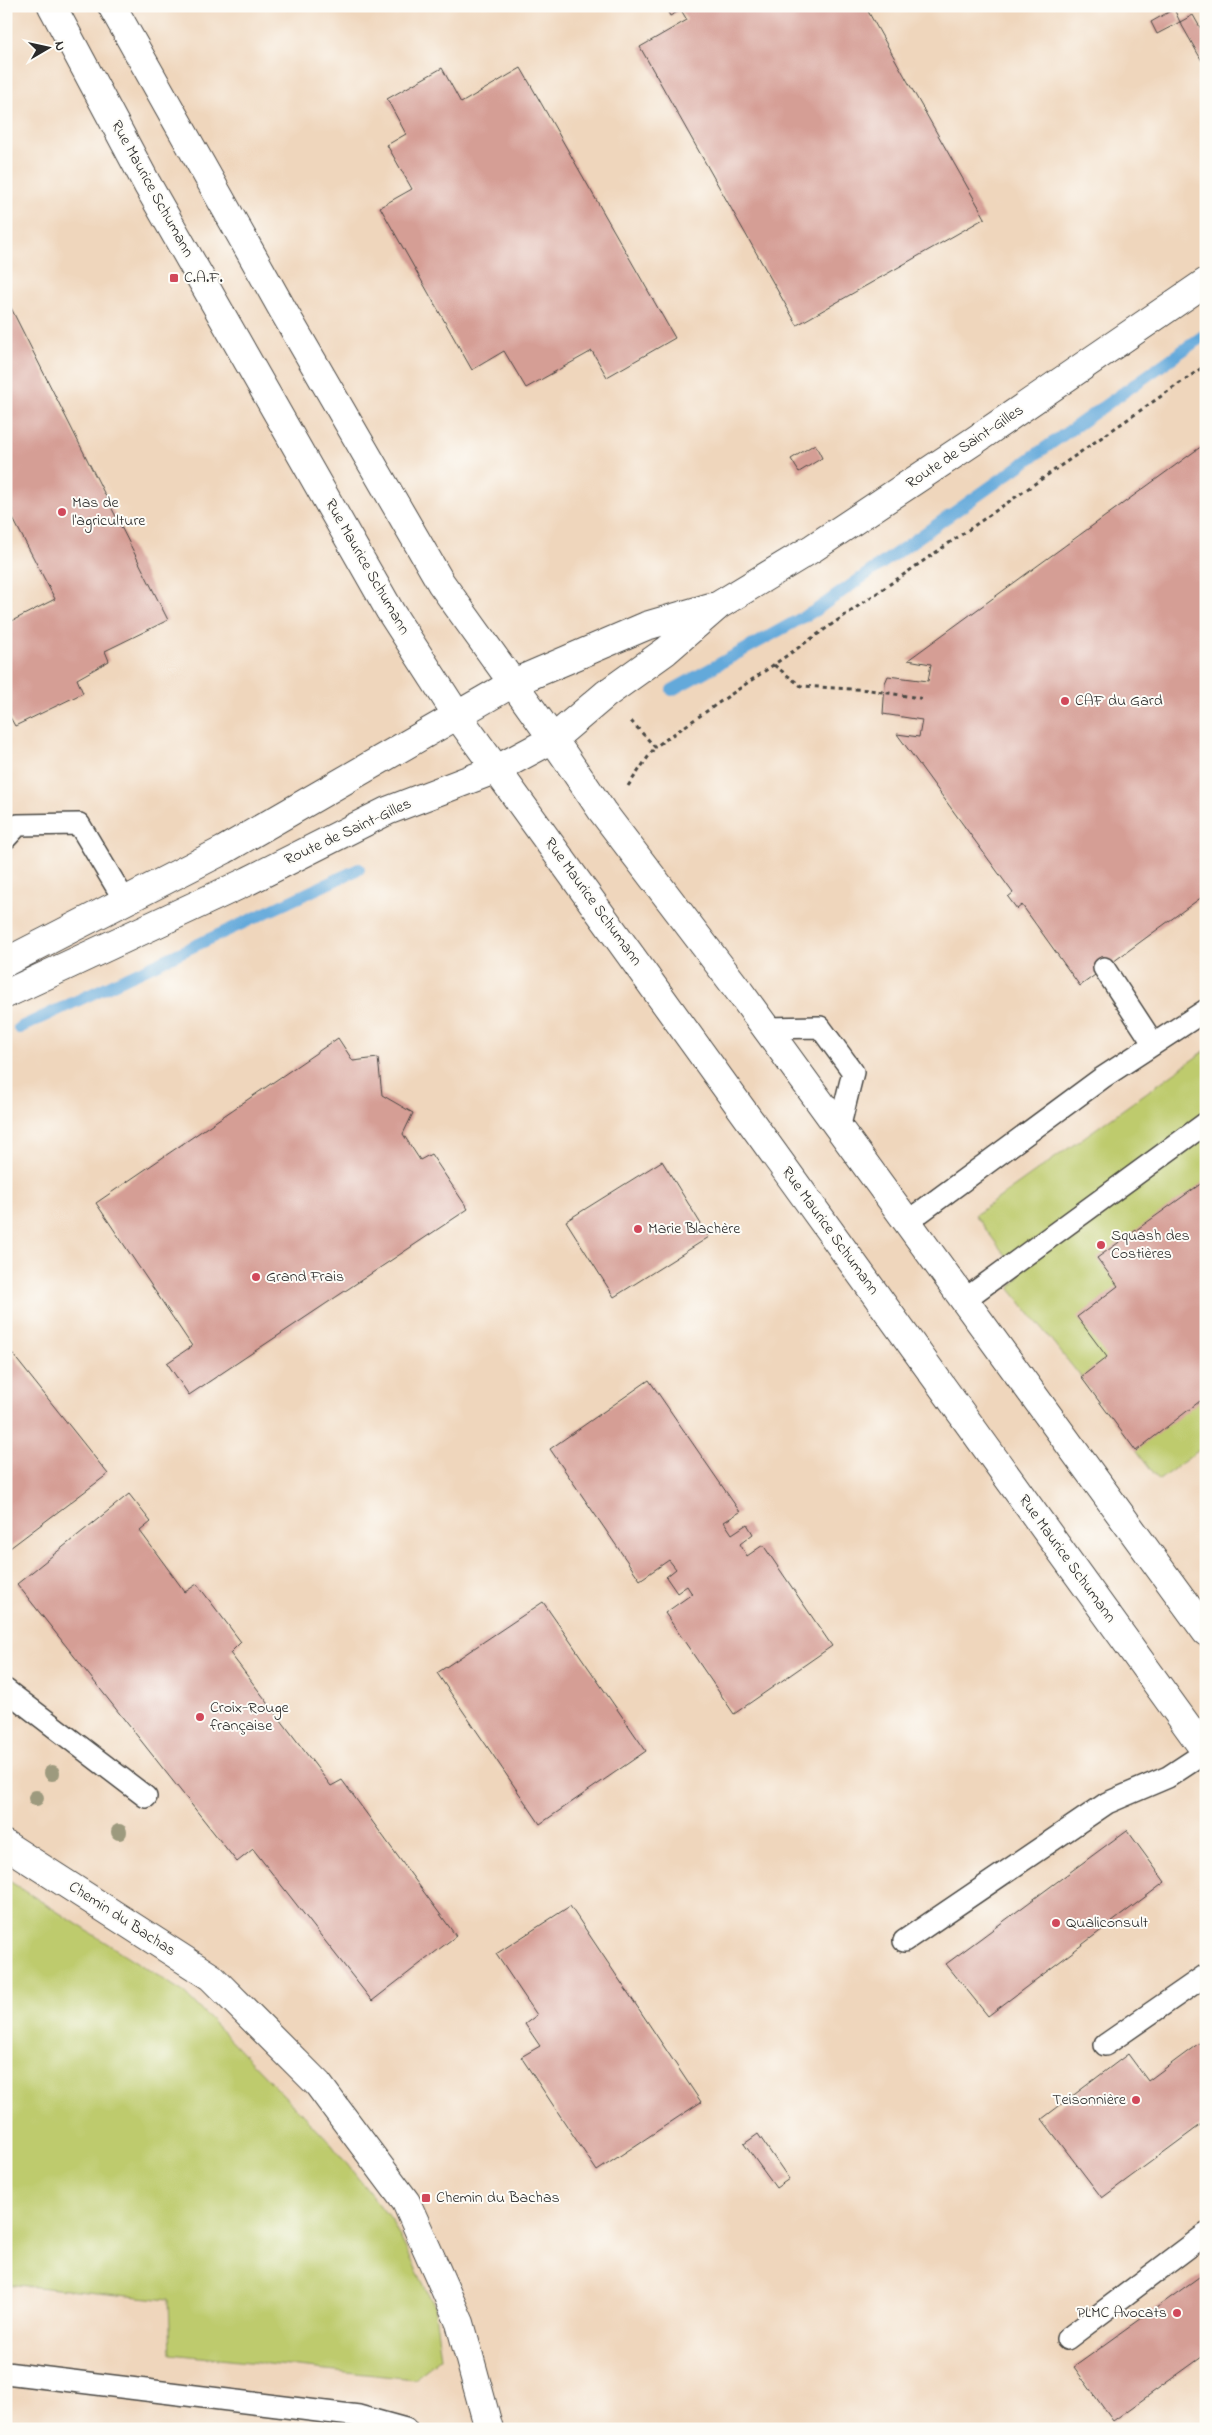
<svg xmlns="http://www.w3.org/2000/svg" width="1212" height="2435" viewBox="0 0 1212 2435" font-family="'Indie Flower',sans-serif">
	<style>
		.built { fill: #efd6bc }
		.green { fill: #becb6d; stroke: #747b4c }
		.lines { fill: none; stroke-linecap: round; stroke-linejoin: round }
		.stream { stroke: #64a9da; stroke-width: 12 }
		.building { fill: #d59e95 }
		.service-casing { stroke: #494743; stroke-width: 24 }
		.minor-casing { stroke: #494743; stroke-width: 30 }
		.secondary-casing { stroke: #494743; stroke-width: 30 }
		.path { stroke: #494743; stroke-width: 3; stroke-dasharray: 4 4; stroke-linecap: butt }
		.service { stroke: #fff; stroke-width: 21 }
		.minor { stroke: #fff; stroke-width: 28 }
		.secondary { stroke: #fff; stroke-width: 28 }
		.tree { fill: #9d9a7e }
		.poi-dot { fill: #d1495b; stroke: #fdfcf7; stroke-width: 2 }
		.labels { text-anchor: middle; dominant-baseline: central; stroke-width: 4; stroke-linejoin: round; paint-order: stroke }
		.street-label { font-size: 16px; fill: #2b2b2b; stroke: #fdfcf7 }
		.poi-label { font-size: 16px; fill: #2b2b2b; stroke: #fdfcf7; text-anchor: start }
	</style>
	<rect width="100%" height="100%" fill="#fdfcf7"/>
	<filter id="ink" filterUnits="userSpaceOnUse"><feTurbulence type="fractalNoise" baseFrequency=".02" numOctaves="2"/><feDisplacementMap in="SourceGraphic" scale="10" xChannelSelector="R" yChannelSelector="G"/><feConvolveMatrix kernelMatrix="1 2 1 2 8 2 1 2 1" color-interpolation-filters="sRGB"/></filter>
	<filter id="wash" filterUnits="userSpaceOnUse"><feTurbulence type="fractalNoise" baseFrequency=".0096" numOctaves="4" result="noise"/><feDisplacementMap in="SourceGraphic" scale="20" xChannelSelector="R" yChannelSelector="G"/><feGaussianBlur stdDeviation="1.12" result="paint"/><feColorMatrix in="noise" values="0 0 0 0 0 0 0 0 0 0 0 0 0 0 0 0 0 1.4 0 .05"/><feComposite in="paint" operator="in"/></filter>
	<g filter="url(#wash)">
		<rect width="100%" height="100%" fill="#f3e6cc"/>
		<path class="built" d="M6 6H1206V2429H6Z"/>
		<path class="green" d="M1206 1050V1445L1159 1480 1081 1377 1010 1289 1020 1275 975 1215Z
			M6 1879 185 1993 331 2144 392 2221 434 2305 441 2358 414 2379 171 2354 169 2300 6 2284Z"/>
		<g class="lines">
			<path class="stream" d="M672 690 816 610 1206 334
				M19 1028 359 869"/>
		</g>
		<g id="blocks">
			<path class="building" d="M665 6H865L985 218 797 325 640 47 687 20 681 10 670 16Z
				M1174 9 1180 22 1157 34 1151 22Z
				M1193 15 1206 38V68L1180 22Z
				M442 68 461 103 521 68 675 338 607 377 592 351 526 388 504 351 472 370 380 207 412 189 387 145 406 134 387 99Z
				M6 298 168 620 105 651 109 661 77 679 83 693 15 726 6 710V624L55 599 9 511 6 513Z
				M1206 443V894L1080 986 1022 905 1017 909 1008 897 1013 893 897 734 919 737 922 720 883 714 885 683 888 676 928 681 931 664 908 660Z
				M815 444 822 458 799 472 791 459Z
				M338 1038 353 1061 378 1058 382 1095 413 1113 403 1134 420 1160 431 1154 468 1209 189 1395 167 1363 192 1346 96 1203Z
				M662 1161 709 1237 614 1297 566 1221Z
				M1206 1180V1407L1200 1401 1136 1451 1081 1377 1107 1357 1077 1317 1118 1286 1097 1258Z
				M6 1346 108 1474 6 1551Z
				M649 1380 740 1512 724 1522 732 1534 747 1524 753 1534 740 1544 747 1556 763 1545 832 1646 734 1714 665 1613 692 1594 687 1586 677 1593 666 1577 676 1569 669 1560 640 1580 550 1449Z
				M129 1494 151 1522 140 1531 185 1592 197 1584 241 1642 230 1653 331 1786 342 1780 456 1936 372 2001 253 1849 237 1862 17 1584Z
				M543 1602 646 1751 540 1824 437 1673Z
				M1127 1830 1165 1882 988 2016 946 1964Z
				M570 1906 701 2102 597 2171 521 2057 540 2046 525 2024 537 2015 496 1954Z
				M1206 2038V2121L1102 2198 1042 2119 1128 2054 1148 2081Z
				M758 2134 789 2179 776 2188 744 2144Z
				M1206 2272V2354L1113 2421 1074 2367Z"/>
		</g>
	</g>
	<g filter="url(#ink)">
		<use href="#blocks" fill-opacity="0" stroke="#494743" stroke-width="1"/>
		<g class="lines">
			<defs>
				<path id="service" d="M6 838 18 825 79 824 125 901
					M1104 968 1153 1043
					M765 1028 820 1027 853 1072 839 1129
					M907 1222 1102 1078 1206 1010
					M964 1300 1206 1123
					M6 1690 146 1797
					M904 1941 1107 1803 1168 1777 1206 1752
					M1105 2045 1206 1975
					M1067 2339 1206 2234
					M6 2373 359 2416 406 2429"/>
				<path id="minor" d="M6 1845 211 1977 318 2084 406 2202 460 2323 489 2429"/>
				<path id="secondary" d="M52 6 147 184 390 611 457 715 1206 1752
					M112 6 284 312 441 583 553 739 602 811 739 991 1206 1632
					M6 962 224 850 513 683 646 626 711 607
					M6 994 248 881 387 811 497 769 553 739 606 694 666 651 719 605 813 548 974 441 1206 282"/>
			</defs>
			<use href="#service" class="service-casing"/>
			<use href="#minor" class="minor-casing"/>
			<use href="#secondary" class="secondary-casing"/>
			<path class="path" d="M774 665 801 686 870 690 925 699
				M631 721 655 747 1206 365
				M628 786 655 747"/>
			<use href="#service" class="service"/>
			<use href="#minor" class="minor"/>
			<use href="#secondary" class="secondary"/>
		</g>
		<g class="tree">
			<circle cx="52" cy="1773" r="8"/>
			<circle cx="36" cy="1798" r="8"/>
			<circle cx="119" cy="1832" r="8"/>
		</g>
	</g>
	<g class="poi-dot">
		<rect x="169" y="273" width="10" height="10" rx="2.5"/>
		<circle cx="62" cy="512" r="5"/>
		<circle cx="1065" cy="701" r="5"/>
		<circle cx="638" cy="1229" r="5"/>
		<circle cx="1101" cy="1245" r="5"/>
		<circle cx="256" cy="1277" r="5"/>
		<circle cx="200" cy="1717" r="5"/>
		<circle cx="1056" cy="1923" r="5"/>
		<circle cx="1136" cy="2100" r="5"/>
		<rect x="421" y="2193" width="10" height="10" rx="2.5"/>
		<circle cx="1177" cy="2313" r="5"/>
	</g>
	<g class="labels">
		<g class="street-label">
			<text transform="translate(152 189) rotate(61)">Rue Maurice Schumann</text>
			<text transform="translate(965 447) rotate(-34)">Route de Saint-Gilles</text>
			<text transform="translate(367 567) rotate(60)">Rue Maurice Schumann</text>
			<text transform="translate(348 832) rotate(-25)">Route de Saint-Gilles</text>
			<text transform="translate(593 902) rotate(54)">Rue Maurice Schumann</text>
			<text transform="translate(830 1231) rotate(54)">Rue Maurice Schumann</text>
			<text transform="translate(1067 1559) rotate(54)">Rue Maurice Schumann</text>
			<text transform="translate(122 1919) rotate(33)">Chemin du Bachas</text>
		</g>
		<g class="poi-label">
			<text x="184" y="278">C.A.F.</text>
			<text x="72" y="503">Mas de<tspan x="72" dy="18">l'agriculture</tspan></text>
			<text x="1075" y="701">CAF du Gard</text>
			<text x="648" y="1229">Marie Blachère</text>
			<text x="1111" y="1236">Squash des<tspan x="1111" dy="18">Costières</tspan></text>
			<text x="266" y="1277">Grand Frais</text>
			<text x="210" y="1708">Croix-Rouge<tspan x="210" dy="18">française</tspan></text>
			<text x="1066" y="1923">Qualiconsult</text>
			<text x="1126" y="2100" text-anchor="end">Teisonnière</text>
			<text x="436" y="2198">Chemin du Bachas</text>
			<text x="1167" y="2313" text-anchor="end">PLMC Avocats</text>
		</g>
	</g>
	<rect width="1212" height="2435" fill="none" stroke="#fdfcf7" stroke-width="25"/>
	<g transform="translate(48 48) rotate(81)" stroke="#fdfcf7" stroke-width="4" paint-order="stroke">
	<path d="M0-4L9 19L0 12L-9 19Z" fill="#2b2b2b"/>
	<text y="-8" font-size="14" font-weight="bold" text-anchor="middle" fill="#2b2b2b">N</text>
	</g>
</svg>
